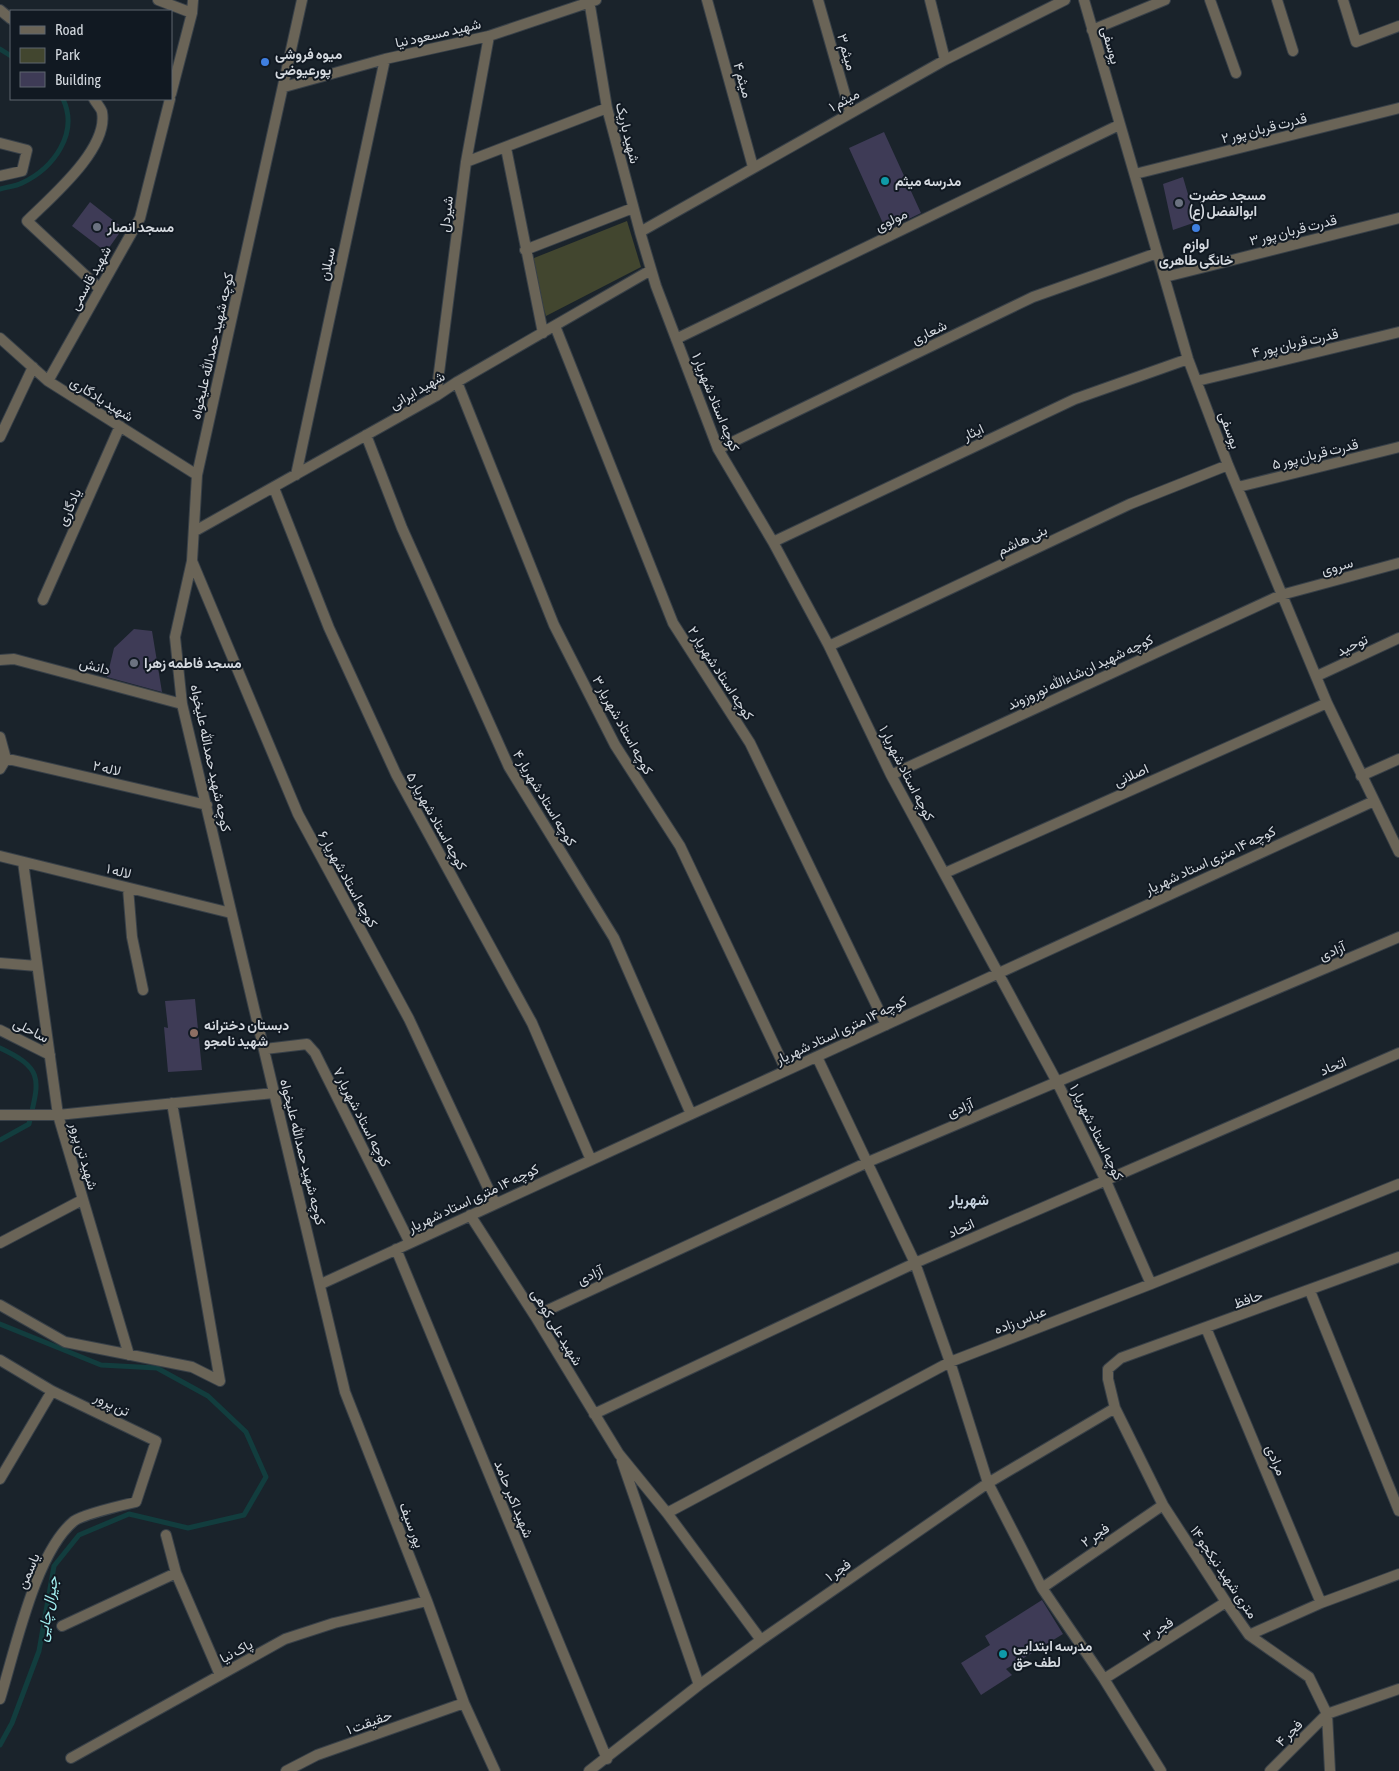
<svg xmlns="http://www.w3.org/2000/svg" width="1399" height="1771" viewBox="0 0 1399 1771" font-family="'Asap Condensed',Vazirmatn,sans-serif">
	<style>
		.green { fill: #42462f }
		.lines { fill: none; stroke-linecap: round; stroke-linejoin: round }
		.stream { stroke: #123d3e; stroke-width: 5 }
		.building { fill: #3e3b56 }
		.street-casing { stroke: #384048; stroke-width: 12 }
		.street { stroke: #6a6457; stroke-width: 10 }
		.shop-dot { fill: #3f7fe0; stroke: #111922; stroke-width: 2 }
		.culture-dot { fill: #0f9aa8; stroke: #111922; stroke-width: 2 }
		.worship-dot { fill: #6b7280; stroke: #111922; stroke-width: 2 }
		.education-dot { fill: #8d6e63; stroke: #111922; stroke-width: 2 }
		.labels { text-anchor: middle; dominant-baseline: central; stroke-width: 4; stroke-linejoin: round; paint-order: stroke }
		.street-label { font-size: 14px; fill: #d4d9df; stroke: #111922 }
		.poi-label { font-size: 14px; font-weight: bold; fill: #d4d9df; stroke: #111922; text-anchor: start }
		.neighbourhood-label { font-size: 15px; font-weight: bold; fill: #c9d5e1; stroke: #111922 }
		.water-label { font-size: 15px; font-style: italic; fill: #a3f1f2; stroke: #111922 }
	</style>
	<rect width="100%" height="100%" fill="#1a232b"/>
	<path class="green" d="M627 221 641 267 546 316 529 260Z"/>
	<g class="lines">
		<path class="stream" d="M0 49 11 56
			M0 189C7 187 16 186 22 183 54 168 79 133 63 99
			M0 1048C45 1069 39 1080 29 1124L0 1140
			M0 1324 101 1365 157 1368 208 1396 246 1432 266 1477 244 1515 188 1528 129 1514 79 1535 54 1566 39 1651 12 1723 0 1745"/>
	</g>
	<path class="building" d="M884 132 921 213 886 230 849 148Z
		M1183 177 1196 222 1173 230 1163 184Z
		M90 202 123 228 106 252 72 226Z
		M134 629 152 631 162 692 107 677 114 648Z
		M195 999 202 1070 168 1072 164 1027 168 1028 165 1001Z
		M1042 1600 1063 1634 1006 1669 1012 1675 981 1695 961 1663 990 1645 985 1636Z"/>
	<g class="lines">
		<defs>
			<path id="street" d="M158 0 192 13
				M302 0 197 475 192 561 175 637 182 704 345 1392 427 1601 464 1703 495 1771
				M589 0 607 108 640 232 656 286 718 449 773 542 829 646 891 775 1057 1082 1105 1179 1151 1284
				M707 0 753 167
				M818 0 850 112
				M930 0 945 60
				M1084 0 1188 359 1228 465 1327 703 1399 852
				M1210 0 1236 73
				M1277 0 1293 51
				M1343 0 1356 42 1399 26
				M0 10 11 19
				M1092 30 1165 0
				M284 87 385 59 489 36 596 0
				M171 94 192 13 193 0
				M94 99C96 103 101 108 102 112 109 149 50 198 27 221L100 289
				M0 143 27 150 22 171 0 176
				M506 148 543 333
				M466 162 607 108
				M1135 174 1399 108
				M640 232 945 60 1065 0
				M525 250 633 208
				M1165 277 1399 218
				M555 326 673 623 750 743 886 1025
				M0 338 48 381 197 475
				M676 339 1119 125
				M48 381 140 218 170 99
				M1197 381 1399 332
				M457 382 554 625 615 745 680 846 786 1070
				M436 396 466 162 489 36
				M366 435 402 528 509 767 614 938 691 1114
				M0 437 33 367
				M718 449 1033 297 1157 253
				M296 475 385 59
				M1238 487 1399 447
				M274 488 329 628 396 774 532 1023 591 1160
				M195 531 436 396 457 382 651 270
				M773 542 1075 399 1188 359
				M192 561 298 814 409 1019 495 1203
				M43 600 120 426
				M829 646 1130 504 1228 465
				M0 660 14 659 182 704
				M1317 676 1399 638
				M0 737 6 759 0 769
				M0 757 207 805
				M891 775 1281 595 1399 563
				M1361 776 1399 759
				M0 856 231 913
				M945 873 1327 703
				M128 888 132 937 143 990
				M0 963 37 966
				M0 1030 50 1055
				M265 1049 307 1044 315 1053 410 1243
				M817 1057 915 1263 950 1362 988 1483 1042 1588 1104 1679 1161 1771
				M172 1103 220 1381
				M0 1115H58L23 862
				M470 1215 535 1316 619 1454 667 1513 761 1640
				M0 1243 82 1200
				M396 1249 607 1759
				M321 1284 1374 801
				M1310 1291 1399 1511
				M0 1305 65 1342 192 1367 220 1381
				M535 1316 868 1162 1399 937
				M1206 1328 1321 1603
				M129 1355 58 1115 274 1093
				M0 1360 52 1391 156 1441 136 1502C123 1505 82 1515 74 1521 35 1553 15 1651 0 1699
				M594 1414 915 1263 1399 1053
				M622 1461 699 1685
				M0 1479 52 1391
				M667 1513 950 1362 1151 1284 1399 1184
				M166 1535 176 1573
				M1042 1588 1163 1505
				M62 1626 176 1573 220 1675
				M1249 1635 1321 1603 1399 1574
				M1104 1679 1226 1602
				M71 1758 285 1639 334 1623 427 1601
				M286 1771 317 1755 464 1703
				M589 1771 699 1685 761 1640 988 1483 1115 1408
				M1270 1771 1327 1714 1399 1689
				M1330 1771 1327 1714 1309 1677 1249 1635 1226 1602 1163 1505 1115 1408 1108 1379V1369L1121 1358 1399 1257"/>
		</defs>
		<use href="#street" class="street-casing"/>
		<use href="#street" class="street"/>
	</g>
	<g class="shop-dot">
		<circle cx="265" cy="62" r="5"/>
		<circle cx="1196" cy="228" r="5"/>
	</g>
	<g class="culture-dot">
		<circle cx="885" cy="181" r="5"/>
		<circle cx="1003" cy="1654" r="5"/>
	</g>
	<g class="worship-dot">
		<circle cx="1179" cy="203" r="5"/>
		<circle cx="97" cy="227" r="5"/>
		<circle cx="134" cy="663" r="5"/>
	</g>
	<circle class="education-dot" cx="194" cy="1033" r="5"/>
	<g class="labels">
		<g class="street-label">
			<text transform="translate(438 33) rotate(-13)">شهید مسعود نیا</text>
			<text transform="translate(1111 45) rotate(74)">یوسفی</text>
			<text transform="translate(847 52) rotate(74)">میثم ۳</text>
			<text transform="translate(743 80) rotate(74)">میثم ۴</text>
			<text transform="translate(844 100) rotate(-29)">میثم ۱</text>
			<text transform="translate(1264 128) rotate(-14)">قدرت قربان پور ۲</text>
			<text transform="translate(628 133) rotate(76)">شهید باریک</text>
			<text transform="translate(446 214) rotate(-83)">شیردل</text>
			<text transform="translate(891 220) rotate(-26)">مولوی</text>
			<text transform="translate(1293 230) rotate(-14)">قدرت قربان پور ۳</text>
			<text transform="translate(327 264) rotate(-78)">سبلان</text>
			<text transform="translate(90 278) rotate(-61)">شهید قاسمی</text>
			<text transform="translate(929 332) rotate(-26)">شعاری</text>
			<text transform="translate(1295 343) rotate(-13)">قدرت قربان پور ۴</text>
			<text transform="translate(212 346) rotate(-77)">کوچه شهید حمدالله علیخواه</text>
			<text transform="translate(417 390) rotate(-30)">شهید ایرانی</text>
			<text transform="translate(102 399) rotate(32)">شهید یادگاری</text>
			<text transform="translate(716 402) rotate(68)">کوچه استاد شهریار ۱</text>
			<text transform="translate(1230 430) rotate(70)">یوسفی</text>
			<text transform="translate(973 432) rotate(-25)">ایثار</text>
			<text transform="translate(1315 454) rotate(-14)">قدرت قربان پور ۵</text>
			<text transform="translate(69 507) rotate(-66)">یادگاری</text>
			<text transform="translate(1022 540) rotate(-25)">بنی هاشم</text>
			<text transform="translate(1337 566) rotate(-15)">سروی</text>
			<text transform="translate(1352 645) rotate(-25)">توحید</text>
			<text transform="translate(95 666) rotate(15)">دانش</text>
			<text transform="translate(1080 672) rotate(-25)">کوچه شهید ان‌شاءالله نوروزوند</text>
			<text transform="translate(721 673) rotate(57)">کوچه استاد شهریار ۲</text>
			<text transform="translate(623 725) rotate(61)">کوچه استاد شهریار ۳</text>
			<text transform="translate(211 758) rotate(78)">کوچه شهید حمدالله علیخواه</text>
			<text transform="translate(107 768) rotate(13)">لاله ۲</text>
			<text transform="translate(907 773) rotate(63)">کوچه استاد شهریار ۱</text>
			<text transform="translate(1131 775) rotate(-24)">اصلانی</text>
			<text transform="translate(545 798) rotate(59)">کوچه استاد شهریار ۴</text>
			<text transform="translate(437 821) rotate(61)">کوچه استاد شهریار ۵</text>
			<text transform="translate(1210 860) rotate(-25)">کوچه ۱۴ متری استاد شهریار</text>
			<text transform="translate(119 871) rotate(14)">لاله ۱</text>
			<text transform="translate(348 879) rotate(61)">کوچه استاد شهریار ۶</text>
			<text transform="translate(1332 951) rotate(-23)">آزادی</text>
			<text transform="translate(31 1030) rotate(27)">ساحلی</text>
			<text transform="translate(841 1030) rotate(-25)">کوچه ۱۴ متری استاد شهریار</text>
			<text transform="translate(1333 1066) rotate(-23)">اتحاد</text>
			<text transform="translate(960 1108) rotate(-23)">آزادی</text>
			<text transform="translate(362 1117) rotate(63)">کوچه استاد شهریار ۷</text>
			<text transform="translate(1097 1132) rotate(64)">کوچه استاد شهریار ۱</text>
			<text transform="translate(303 1152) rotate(76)">کوچه شهید حمدالله علیخواه</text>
			<text transform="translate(84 1156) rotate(74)">شهید تن پرور</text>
			<text transform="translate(473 1198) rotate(-25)">کوچه ۱۴ متری استاد شهریار</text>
			<text transform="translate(961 1228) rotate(-24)">اتحاد</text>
			<text transform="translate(590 1275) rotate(-25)">آزادی</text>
			<text transform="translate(1248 1299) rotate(-20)">حافظ</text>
			<text transform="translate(1020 1320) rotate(-21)">عباس زاده</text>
			<text transform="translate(557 1327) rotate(59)">شهید علی کوهی</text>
			<text transform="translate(112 1404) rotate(26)">تن پرور</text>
			<text transform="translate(1276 1460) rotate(67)">مرادی</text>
			<text transform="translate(514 1499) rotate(68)">شهید اکبر حامد</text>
			<text transform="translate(412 1525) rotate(69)">پور سیف</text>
			<text transform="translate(1095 1535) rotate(-35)">فجر ۲</text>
			<text transform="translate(838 1570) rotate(-35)">فجر ۱</text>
			<text transform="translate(28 1571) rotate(-67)">یاسمن</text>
			<text transform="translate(1224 1572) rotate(56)">۱۴ متری شهید نیکجو</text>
			<text transform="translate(1158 1629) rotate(-32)">فجر ۳</text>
			<text transform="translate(236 1651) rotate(-28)">پاک نیا</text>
			<text transform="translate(369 1722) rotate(-20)">حقیقت ۱</text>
			<text transform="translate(1289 1733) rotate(-45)">فجر ۴</text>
		</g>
		<g class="poi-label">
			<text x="275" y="54">میوه فروشی<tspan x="275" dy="16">پورعیوضی</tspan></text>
			<text x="895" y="181">مدرسه میثم</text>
			<text x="1189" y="195">مسجد حضرت<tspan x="1189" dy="16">ابوالفضل (ع)</tspan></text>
			<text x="107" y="227">مسجد انصار</text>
			<text x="1196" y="244" text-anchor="middle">لوازم<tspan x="1196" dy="16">خانگی طاهری</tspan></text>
			<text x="144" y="663">مسجد فاطمه زهرا</text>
			<text x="204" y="1025">دبستان دخترانه<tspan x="204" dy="16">شهید نامجو</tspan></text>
			<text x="1013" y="1646">مدرسه ابتدایی<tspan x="1013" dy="16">لطف حق</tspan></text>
		</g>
		<g class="neighbourhood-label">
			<text x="969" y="1199">شهریار</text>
		</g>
		<g class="water-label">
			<text transform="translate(47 1609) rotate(-80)">جیرال چایی</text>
		</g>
	</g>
	<rect x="10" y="10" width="162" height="90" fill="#111922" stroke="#5f666e"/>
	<rect x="20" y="26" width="25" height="8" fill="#6a6457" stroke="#5f666e"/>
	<text x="55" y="35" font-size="15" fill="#d4d9df">Road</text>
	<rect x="20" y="48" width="25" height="15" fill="#42462f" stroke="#5f666e"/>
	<text x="55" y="60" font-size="15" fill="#d4d9df">Park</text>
	<rect x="20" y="72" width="25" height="15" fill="#3e3b56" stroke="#5f666e"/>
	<text x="55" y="85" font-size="15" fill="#d4d9df">Building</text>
</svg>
